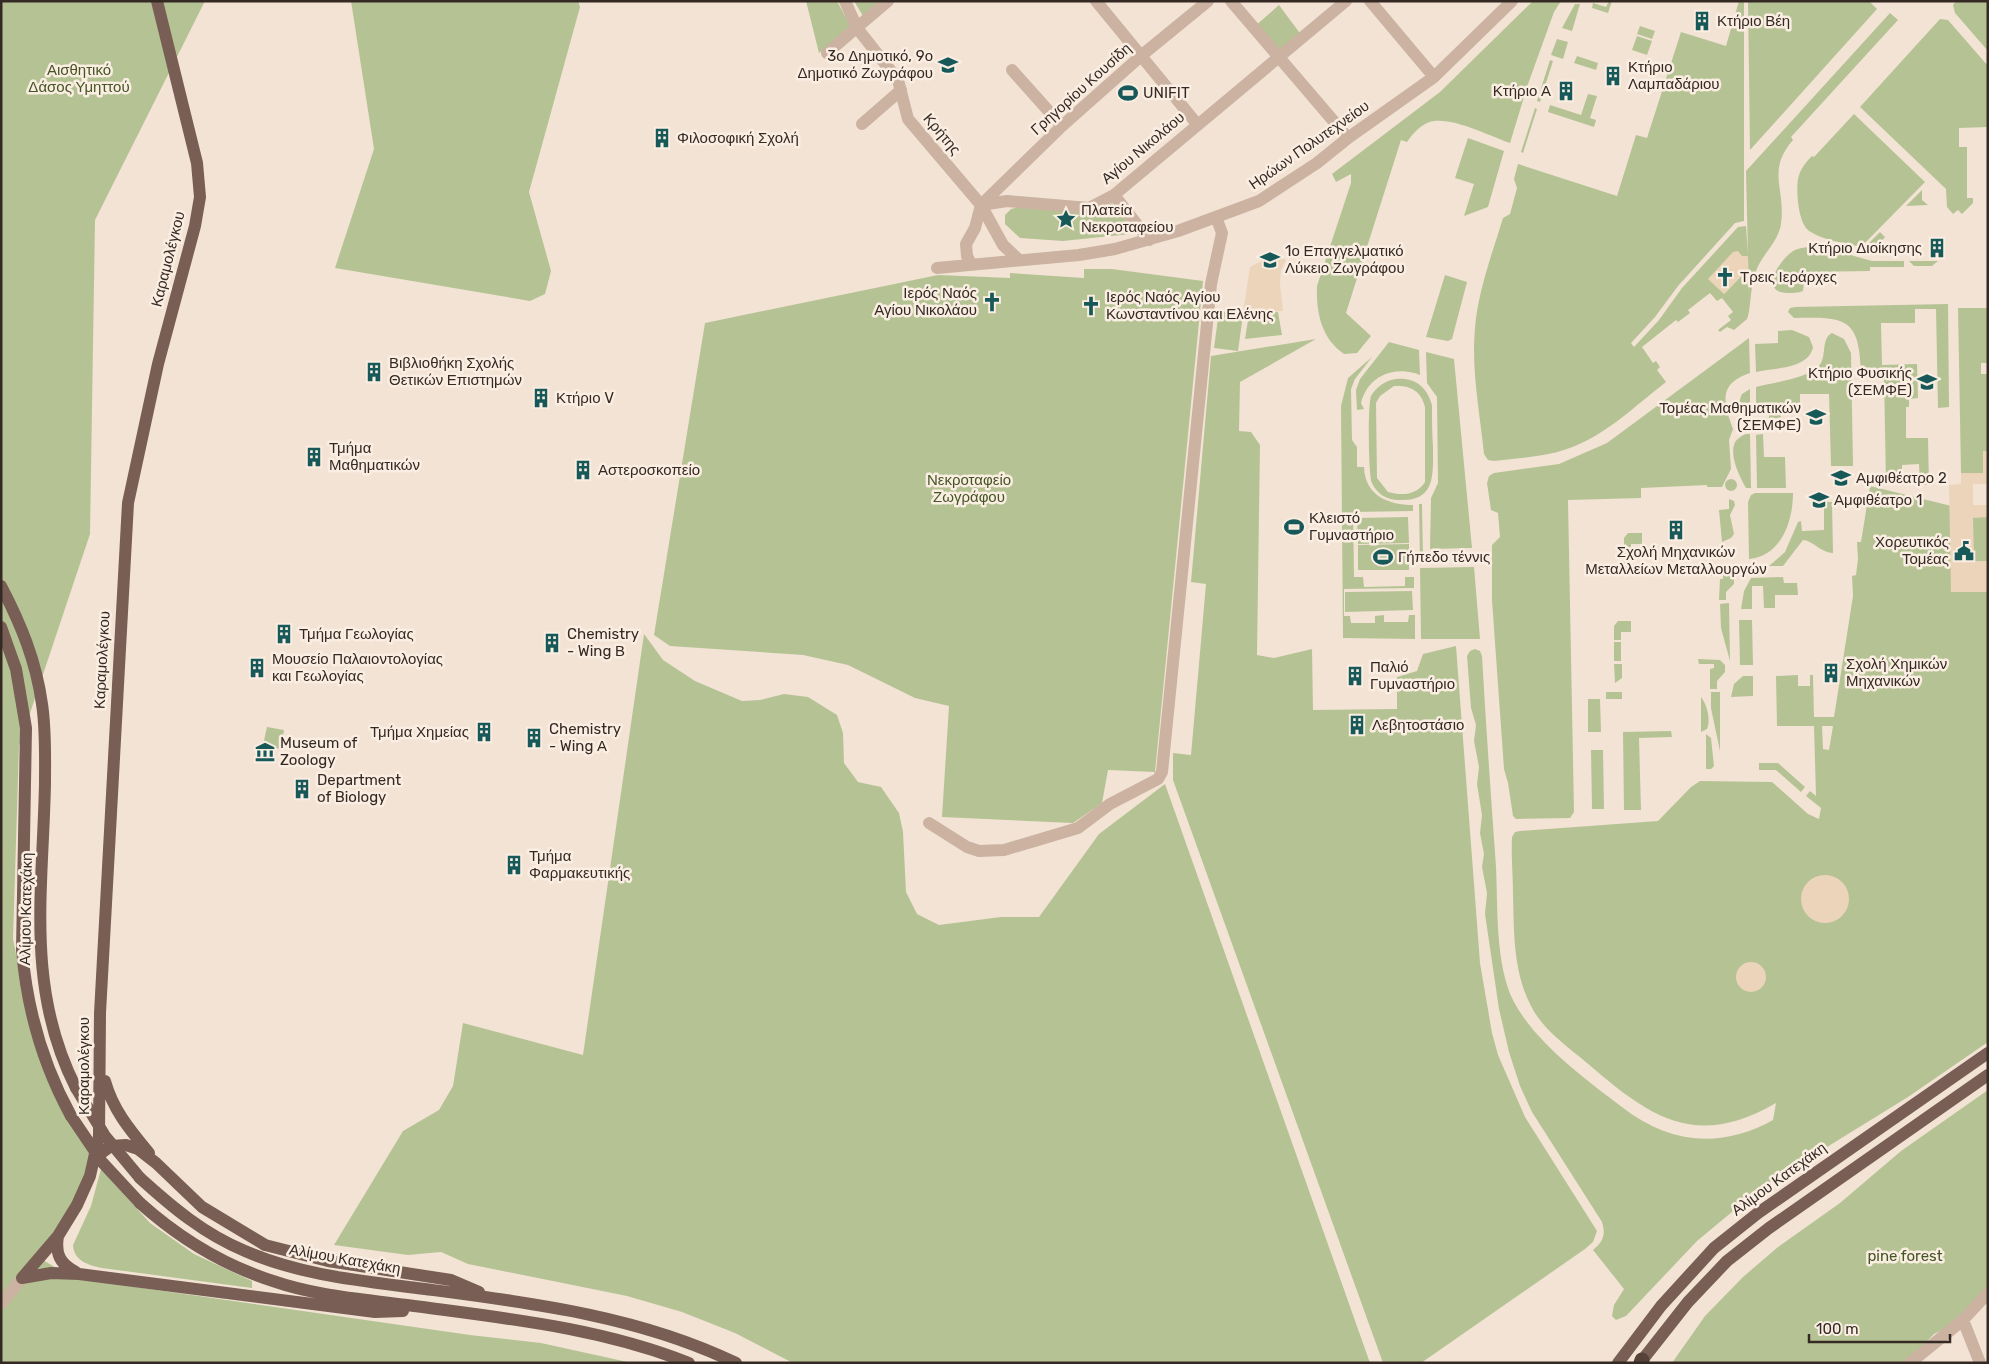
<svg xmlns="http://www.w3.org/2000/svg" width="1989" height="1364" viewBox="0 0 1989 1364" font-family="Rubik,sans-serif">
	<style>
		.green { fill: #b5c394; fill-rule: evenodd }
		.plaza { fill: #ecd4bb }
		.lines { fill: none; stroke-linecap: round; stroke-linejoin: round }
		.minor { stroke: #cbb2a1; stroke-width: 12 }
		.major { stroke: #785e54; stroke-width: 12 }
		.highway { stroke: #57423a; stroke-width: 15 }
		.major-bridge { stroke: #785e54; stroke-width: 12 }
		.labels { text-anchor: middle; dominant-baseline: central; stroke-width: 5; stroke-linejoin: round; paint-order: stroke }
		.poi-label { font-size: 15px; fill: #352924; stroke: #faeee2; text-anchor: start }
		.park-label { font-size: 15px; fill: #465526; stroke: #faeee2 }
		.street-label { font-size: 15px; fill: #352924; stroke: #faeee2 }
	</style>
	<rect width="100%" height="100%" fill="#f3e3d5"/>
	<path class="green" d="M1 1H205L95 220 90 534 19 746 13 939 32 1035 93 1156 84 1184 38 1257 73 1278 470 1335 541 1343 632 1363H1Z
		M351 1H578L580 7 529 192 551 271 545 294 530 301 335 268 374 149Z
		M806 1H837L851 27 819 53Z
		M854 1H879L863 16Z
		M1533 1H1561L1554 12 1528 84 1510 143C1490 136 1455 118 1434 121 1423 122 1413 133 1407 142L1401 140 1346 313 1371 336 1357 353 1344 354C1321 338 1316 312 1317 286L1351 183V174L1336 182 1332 174 1440 92Z
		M1609 1H1612L1608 13 1592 8 1593 3 1606 7Z
		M1739 1H1744V221L1735 223 1678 286 1655 317 1631 343 1634 347 1659 320 1682 288 1738 227 1746 226 1748 255 1746 171 1890 13 1898 20 1791 137 1793 140C1766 171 1786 189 1781 224 1778 243 1762 254 1756 271 1750 285 1751 311 1747 319L1734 330 1727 327 1720 332 1718 330 1731 320 1728 316 1733 312 1722 298 1717 301 1710 293 1688 310 1690 313 1678 322 1676 320 1642 347 1653 363 1656 361 1660 367 1657 370 1666 382C1636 405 1604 437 1567 449 1544 457 1519 458 1494 461L1488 460 1484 454C1480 413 1471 370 1475 328 1478 291 1492 254 1503 218L1510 214 1517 188 1514 179 1518 164 1617 196 1636 135 1647 138 1681 32 1726 46ZM1731 256H1748L1749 299 1748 269 1724 294Z
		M1748 1H1869L1877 9 1750 150Z
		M1956 1H1988V51L1955 13 1953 5Z
		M1575 4H1580L1572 31 1562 28Z
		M1279 5 1302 36 1280 54 1254 27Z
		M1940 19 1948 20 1988 66V127L1959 128V147H1967V198H1973V203L1962 214 1958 210 1953 214 1947 207 1946 189 1860 107Z
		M1640 26 1655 31 1652 39 1637 34Z
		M1637 36 1652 41 1647 55 1632 50Z
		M1557 39 1568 42 1563 59 1551 55Z
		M1577 56 1598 63 1596 70 1574 63Z
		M1550 60 1553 61 1540 102 1537 101Z
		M1588 94 1597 96 1590 118 1596 120 1594 127 1548 112 1550 105 1581 115Z
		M1535 108 1537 109 1523 153 1521 152Z
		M1854 114 1925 182 1861 247C1845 243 1822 240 1809 231 1798 223 1796 191 1798 179 1800 169 1806 162 1812 156L1814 157Z
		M1468 138 1504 151 1488 207 1464 216 1474 184 1455 178Z
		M1922 190V200L1928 205 1906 206Z
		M1112 203 1135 231 1130 234 1063 241 1020 238 1005 224V215L1011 209 1019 207 1092 214Z
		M1880 232 1885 237 1880 243 1892 255 1864 248Z
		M1818 246 1872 261H1904V267H1870V271L1805 272 1803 291C1798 293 1793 293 1788 293 1757 293 1781 257 1795 250 1802 247 1811 247 1818 246Z
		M1909 261H1938L1932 266H1914Z
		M1084 269H1112L1203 281 1155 772 1108 770 1102 803 1073 823 942 817 949 706 915 698 848 665 803 655 670 646 654 635 705 323 938 275 1010 278V273L1084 278Z
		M1445 275 1467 282 1452 339 1448 341 1426 337Z
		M1948 304 1949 407 1938 408 1936 309H1915V323H1881L1882 365 1917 364 1918 398 1909 399V407H1906V438H1928L1929 485H1920L1919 464 1902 465V484H1886L1884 376H1861C1860 318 1847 317 1794 318L1788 312 1790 308 1795 307Z
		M1958 308H1988V363H1981V374H1988V451L1983 452V473H1961Z
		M1219 311 1243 315 1238 351 1214 348Z
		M1278 312 1282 335 1245 339 1249 314Z
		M1792 330 1809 337 1813 347C1809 369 1774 368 1756 372L1755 344 1778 343V331Z
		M1832 333 1844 339 1851 353 1853 466H1831L1829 394H1800V411L1781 412V418H1769V412H1762L1756 407V387C1772 383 1807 378 1818 367 1828 357 1820 339 1832 333Z
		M1749 338 1750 373C1717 384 1724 404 1733 429L1729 440 1731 469 1722 487H1707V485L1641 488V498L1568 500 1574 812 1570 818 1516 819 1513 816 1508 783 1504 769 1492 600V545L1500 537 1498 513 1491 510 1487 483 1489 476 1494 473 1559 464 1607 443Z
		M1316 339 1240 382 1239 431 1251 432 1260 445 1257 655 1274 658 1312 649 1313 710 1397 709V677L1417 671 1423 654 1456 646 1480 963 1492 1033 1498 1055 1525 1117 1597 1231 1593 1242 1585 1249 1421 1363H1383L1173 780V753L1191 755 1206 584 1191 582 1211 356Z
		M1389 342 1419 350 1420 375C1394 365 1368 376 1361 403L1364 409 1357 410 1356 390 1360 379Z
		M1426 352 1454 359 1472 548 1430 549 1431 498 1438 483 1437 397 1427 383Z
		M1372 357 1355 379 1351 389 1352 440 1357 447V467H1364C1365 496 1389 505 1413 505V511L1353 512 1354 577H1363L1364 587 1405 586V577H1414V588L1344 589V616H1350L1351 623H1375V616L1384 615V622H1408L1409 615H1415V639L1343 638 1341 406 1348 378Z
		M1396 379C1415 377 1427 387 1432 405 1432 419 1432 433 1433 447 1433 474 1436 502 1399 500 1387 500 1377 494 1372 483 1368 475 1368 403 1371 396 1376 387 1386 380 1396 379ZM1394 386C1409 385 1421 390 1425 407V482C1417 495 1402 496 1388 492L1377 478 1376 403 1380 396Z
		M1750 389V418C1741 412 1737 404 1742 394Z
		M1746 434H1750L1751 488H1746C1740 478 1730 457 1734 445 1735 440 1741 436 1746 434Z
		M1763 434 1764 457H1785L1786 488H1757L1756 435Z
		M1725 485a6 6 0 1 1 12 0a6 6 0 1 1-12 0Z
		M1870 486 1988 515V1042L1908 1097 1762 1187 1697 1241 1626 1316 1616 1320 1612 1316 1614 1305 1624 1289 1593 1250C1603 1242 1606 1235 1602 1222L1532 1112 1520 1086 1509 1052 1499 1009 1485 914 1487 893 1482 867 1484 854 1480 833 1482 815 1477 784 1479 767 1474 741 1476 725 1471 708 1467 656 1470 651 1475 649 1480 651 1482 656C1486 726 1491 797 1496 867 1498 907 1495 966 1514 1002 1535 1042 1586 1080 1622 1107 1669 1144 1721 1149 1773 1120L1776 1103C1695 1150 1650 1117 1587 1063 1567 1046 1543 1030 1531 1006 1513 971 1514 932 1513 894 1513 875 1511 856 1512 837L1515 832 1520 831 1658 821 1691 787 1700 781 1772 782 1808 814 1819 819 1821 808 1806 796 1810 791 1816 796 1814 726H1777L1776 676 1798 675V686H1810V675H1813L1814 717H1834L1853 596 1852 576 1856 575 1858 559 1857 542H1861ZM1822 726H1833L1829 750 1823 749Z
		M1755 493H1793C1793 522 1781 556 1749 559L1748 502 1751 495Z
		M1729 499 1734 501 1735 505 1730 515 1734 534 1731 538 1722 542 1719 510 1729 509Z
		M1824 502H1832L1833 553C1821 553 1814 541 1803 540L1783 566H1769L1785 552 1798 522 1801 521 1802 531 1824 530Z
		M1419 504H1422L1423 559H1420Z
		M1408 517 1409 543 1358 544 1357 518Z
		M1628 533H1642V544H1631V551L1624 552V538Z
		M1409 544V570H1358V545Z
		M1624 553H1631V574H1624Z
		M1474 567 1480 639H1421L1420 568Z
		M1709 571H1729L1734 576V584L1726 592V600H1719L1720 579H1723V575L1709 576Z
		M1783 577 1784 583H1797L1798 595H1775V608H1764L1763 586H1752V609H1741L1744 591 1751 578Z
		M1412 591 1413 610 1345 612V592Z
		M1729 603 1730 661 1721 628 1720 604Z
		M1739 620H1752L1753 665H1740Z
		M1618 621H1631V632H1621V640H1614V626Z
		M644 634 663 660 695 681 742 701 760 700 784 694 808 697 837 715 843 733 844 763 858 782 881 787 899 813 903 832 906 892 917 914 939 925 1001 917H1039L1099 834 1165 784 1370 1363H793L735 1333 682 1312 627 1296 468 1264 441 1252 408 1255 334 1245 403 1131 439 1110 453 1086 463 1023 583 1055Z
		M1614 642H1621V661H1614Z
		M1698 659 1720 660 1725 665V672L1717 681V689H1710V669L1714 668V664H1699Z
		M1622 664V678L1615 683 1614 664Z
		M1743 676H1753V696L1731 697 1734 684Z
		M1606 692H1622V699H1606Z
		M1711 692H1720V751L1711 708Z
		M1701 697C1707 705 1711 719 1707 729L1701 732Z
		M1588 699H1600L1601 732H1588Z
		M267 727 284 730 281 749 263 745Z
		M1671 731 1672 737 1639 738 1641 810H1624L1623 732Z
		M1706 734 1711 738 1714 766 1711 769H1706Z
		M1591 750H1603L1604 809H1592Z
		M1759 763H1778L1805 787 1801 792 1776 770H1759Z
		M1988 1090V1293L1962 1320 1934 1334 1906 1363H1672L1705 1316 1743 1277 1778 1247 1840 1203 1901 1151Z
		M101 1169 150 1223 194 1254 252 1281V1288L102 1268C88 1265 74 1261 73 1245L91 1206Z"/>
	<path class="plaza" d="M1738 251 1742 256H1748V269L1724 294 1708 279 1733 252Z
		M1275 254 1286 260 1281 270 1280 284 1283 311 1243 313 1250 267Z
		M1983 451H1988V484H1973V505H1988V517L1973 518 1974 561H1988V592H1951L1949 485 1961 484V473H1983Z
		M1801 899a24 24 0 1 1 48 0a24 24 0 1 1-48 0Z
		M1736 977a15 15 0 1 1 30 0a15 15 0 1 1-30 0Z"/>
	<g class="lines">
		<path class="minor" d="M845 1 857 28 898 80 908 119 981 205 1003 245 1019 260
			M1096 1 1197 124
			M1231 1 1348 138
			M1370 1 1434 77
			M827 53 888 1
			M1012 70 1062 126
			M862 124 901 90
			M1114 195 1149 240
			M981 205 1007 201 1089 208 1114 195 1346 1
			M971 264 967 256 966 244 975 228 981 205 1062 126 1142 55 1208 1
			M937 268 1079 255 1115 249 1178 231 1259 201 1317 163 1348 138 1434 77 1512 1
			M929 823 967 847 979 851 1004 850 1078 828 1110 804 1158 779 1162 772 1211 284 1222 233 1216 217
			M1 1304 22 1278
			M1963 1320 1980 1363
			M1910 1363 1963 1320 1988 1293"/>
		<path class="major" d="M1 586C21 624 36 661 42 704 46 730 45 756 45 783 43 890 25 988 76 1088
			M1 627 16 669 26 728 22 950C27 1010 42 1063 71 1116
			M105 1081C113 1110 130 1130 149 1153
			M96 1157 111 1146 126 1145 138 1149 156 1163 202 1207 265 1245 328 1261 451 1280 479 1292
			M140 1178C172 1207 204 1234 245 1251 302 1276 364 1281 425 1289 532 1303 639 1316 736 1363
			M140 1203C179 1238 223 1265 273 1281 316 1296 362 1299 407 1305 502 1318 599 1327 689 1363
			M58 1236C55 1254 60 1264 76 1272
			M22 1278 58 1236 77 1205 90 1176 99 1136 100 1013 128 503 158 364 195 226 200 197 197 163 157 1
			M22 1278 51 1273 79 1274 375 1312 403 1311
			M1618 1363 1661 1306 1714 1248 1758 1213 1988 1053
			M1640 1363 1688 1302 1727 1261 1769 1228 1988 1075"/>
		<path class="highway" d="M1641 1363 1642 1360"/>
		<path class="major-bridge" d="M76 1088 105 1136 140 1178
			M71 1116 102 1162 140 1203"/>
	</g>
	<defs>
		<symbol id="building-bare" viewBox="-9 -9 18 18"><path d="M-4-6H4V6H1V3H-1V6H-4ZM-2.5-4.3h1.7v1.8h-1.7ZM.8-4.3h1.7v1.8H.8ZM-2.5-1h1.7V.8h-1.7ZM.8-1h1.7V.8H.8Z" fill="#175859" stroke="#faeee2" stroke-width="2.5" paint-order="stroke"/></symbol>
		<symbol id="school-bare" viewBox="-9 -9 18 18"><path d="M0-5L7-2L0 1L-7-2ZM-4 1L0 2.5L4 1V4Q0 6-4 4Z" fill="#175859" stroke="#faeee2" stroke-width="2.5" paint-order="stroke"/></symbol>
		<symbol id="stadium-bare" viewBox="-9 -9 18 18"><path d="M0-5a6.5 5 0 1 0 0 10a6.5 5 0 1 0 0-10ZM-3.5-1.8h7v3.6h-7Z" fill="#175859" stroke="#faeee2" stroke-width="2.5" paint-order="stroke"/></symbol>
		<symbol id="sight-bare" viewBox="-9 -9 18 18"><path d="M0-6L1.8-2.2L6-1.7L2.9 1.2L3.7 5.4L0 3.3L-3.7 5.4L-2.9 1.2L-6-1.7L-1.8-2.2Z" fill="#175859" stroke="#faeee2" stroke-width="2.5" paint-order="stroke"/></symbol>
		<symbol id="church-bare" viewBox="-9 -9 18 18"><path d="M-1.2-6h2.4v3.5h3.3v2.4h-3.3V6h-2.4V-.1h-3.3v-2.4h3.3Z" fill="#175859" stroke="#faeee2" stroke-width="2.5" paint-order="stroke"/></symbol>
		<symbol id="university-bare" viewBox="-9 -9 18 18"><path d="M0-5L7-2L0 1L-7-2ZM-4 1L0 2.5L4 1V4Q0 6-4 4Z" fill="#175859" stroke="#faeee2" stroke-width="2.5" paint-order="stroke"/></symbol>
		<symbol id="civic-bare" viewBox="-9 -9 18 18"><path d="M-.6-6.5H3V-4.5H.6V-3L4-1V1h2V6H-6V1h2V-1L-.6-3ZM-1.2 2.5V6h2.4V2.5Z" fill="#175859" stroke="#faeee2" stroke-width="2.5" paint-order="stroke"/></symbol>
		<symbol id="museum-bare" viewBox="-9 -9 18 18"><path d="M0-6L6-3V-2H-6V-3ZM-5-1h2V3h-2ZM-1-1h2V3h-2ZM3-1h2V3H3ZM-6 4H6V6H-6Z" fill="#175859" stroke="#faeee2" stroke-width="2.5" paint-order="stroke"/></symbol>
	</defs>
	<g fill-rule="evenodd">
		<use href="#building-bare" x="1688" y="7" width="28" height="28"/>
		<use href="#school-bare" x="934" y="51" width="28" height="28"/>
		<use href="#building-bare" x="1599" y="62" width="28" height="28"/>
		<use href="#building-bare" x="1552" y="77" width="28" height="28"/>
		<use href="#stadium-bare" x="1114" y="79" width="28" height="28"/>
		<use href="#building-bare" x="648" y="124" width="28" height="28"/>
		<use href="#sight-bare" x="1052" y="205" width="28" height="28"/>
		<use href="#building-bare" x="1923" y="234" width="28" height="28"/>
		<use href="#school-bare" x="1256" y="246" width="28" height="28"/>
		<use href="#church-bare" x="1711" y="263" width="28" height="28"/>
		<use href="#church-bare" x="978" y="288" width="28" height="28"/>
		<use href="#church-bare" x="1077" y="292" width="28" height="28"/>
		<use href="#building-bare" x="360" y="358" width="28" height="28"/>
		<use href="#university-bare" x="1913" y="368" width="28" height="28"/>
		<use href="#building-bare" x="527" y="384" width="28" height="28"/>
		<use href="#university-bare" x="1802" y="403" width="28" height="28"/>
		<use href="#building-bare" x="300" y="443" width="28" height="28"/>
		<use href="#building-bare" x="569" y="456" width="28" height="28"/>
		<use href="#university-bare" x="1827" y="464" width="28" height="28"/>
		<use href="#university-bare" x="1805" y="486" width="28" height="28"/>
		<use href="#stadium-bare" x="1280" y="513" width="28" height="28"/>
		<use href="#building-bare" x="1662" y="516" width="28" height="28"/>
		<use href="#civic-bare" x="1950" y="537" width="28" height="28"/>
		<use href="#stadium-bare" x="1369" y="543" width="28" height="28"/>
		<use href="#building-bare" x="270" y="620" width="28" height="28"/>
		<use href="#building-bare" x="538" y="629" width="28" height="28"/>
		<use href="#building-bare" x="243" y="654" width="28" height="28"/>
		<use href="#building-bare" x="1817" y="659" width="28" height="28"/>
		<use href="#building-bare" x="1341" y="662" width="28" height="28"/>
		<use href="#building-bare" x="1343" y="711" width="28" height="28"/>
		<use href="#building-bare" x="470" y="718" width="28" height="28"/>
		<use href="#building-bare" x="520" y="724" width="28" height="28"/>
		<use href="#museum-bare" x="251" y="738" width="28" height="28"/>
		<use href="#building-bare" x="288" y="775" width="28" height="28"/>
		<use href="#building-bare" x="500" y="851" width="28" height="28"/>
	</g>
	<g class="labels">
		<g class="poi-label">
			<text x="1717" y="21">Κτήριο Βέη</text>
			<text x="933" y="56" text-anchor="end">3ο Δημοτικό, 9ο<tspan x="933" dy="17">Δημοτικό Ζωγράφου</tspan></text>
			<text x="1628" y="67">Κτήριο<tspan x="1628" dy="17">Λαμπαδάριου</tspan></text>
			<text x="1551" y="91" text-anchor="end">Κτήριο Α</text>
			<text x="1143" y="93">UNIFIT</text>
			<text x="677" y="138">Φιλοσοφική Σχολή</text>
			<text x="1081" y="210">Πλατεία<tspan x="1081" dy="17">Νεκροταφείου</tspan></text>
			<text x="1922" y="248" text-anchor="end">Κτήριο Διοίκησης</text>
			<text x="1285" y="251">1ο Επαγγελματικό<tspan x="1285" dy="17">Λύκειο Ζωγράφου</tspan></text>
			<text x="1740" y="277">Τρεις Ιεράρχες</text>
			<text x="977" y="293" text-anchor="end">Ιερός Ναός<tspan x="977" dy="17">Αγίου Νικολάου</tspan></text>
			<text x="1106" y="297">Ιερός Ναός Αγίου<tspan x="1106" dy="17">Κωνσταντίνου και Ελένης</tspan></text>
			<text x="389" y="363">Βιβλιοθήκη Σχολής<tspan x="389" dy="17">Θετικών Επιστημών</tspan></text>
			<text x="1912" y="373" text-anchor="end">Κτήριο Φυσικής<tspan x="1912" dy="17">(ΣΕΜΦΕ)</tspan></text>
			<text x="556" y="398">Κτήριο V</text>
			<text x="1801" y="408" text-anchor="end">Τομέας Μαθηματικών<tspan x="1801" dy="17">(ΣΕΜΦΕ)</tspan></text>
			<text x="329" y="448">Τμήμα<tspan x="329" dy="17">Μαθηματικών</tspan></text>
			<text x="598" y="470">Αστεροσκοπείο</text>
			<text x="1856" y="478">Αμφιθέατρο 2</text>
			<text x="1834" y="500">Αμφιθέατρο 1</text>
			<text x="1309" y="518">Κλειστό<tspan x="1309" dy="17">Γυμναστήριο</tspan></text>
			<text x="1949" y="542" text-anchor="end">Χορευτικός<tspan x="1949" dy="17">Τομέας</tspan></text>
			<text x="1676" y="552" text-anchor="middle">Σχολή Μηχανικών<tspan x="1676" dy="17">Μεταλλείων Μεταλλουργών</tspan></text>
			<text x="1398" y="557">Γήπεδο τέννις</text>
			<text x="299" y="634">Τμήμα Γεωλογίας</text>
			<text x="567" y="634">Chemistry<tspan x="567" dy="17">- Wing Β</tspan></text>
			<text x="272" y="659">Μουσείο Παλαιοντολογίας<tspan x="272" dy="17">και Γεωλογίας</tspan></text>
			<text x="1846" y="664">Σχολή Χημικών<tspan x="1846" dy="17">Μηχανικών</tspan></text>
			<text x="1370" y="667">Παλιό<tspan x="1370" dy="17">Γυμναστήριο</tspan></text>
			<text x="1372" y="725">Λεβητοστάσιο</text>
			<text x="549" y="729">Chemistry<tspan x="549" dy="17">- Wing Α</tspan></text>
			<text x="469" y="732" text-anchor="end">Τμήμα Χημείας</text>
			<text x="280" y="743">Museum of<tspan x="280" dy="17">Zoology</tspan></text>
			<text x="317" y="780">Department<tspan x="317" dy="17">of Biology</tspan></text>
			<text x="529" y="856">Τμήμα<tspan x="529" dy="17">Φαρμακευτικής</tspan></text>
		</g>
		<g class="park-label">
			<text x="79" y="70">Αισθητικό<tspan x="79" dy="17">Δάσος Υμηττού</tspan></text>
			<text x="969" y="480">Νεκροταφείο<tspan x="969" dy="17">Ζωγράφου</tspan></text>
			<text x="1905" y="1256">pine forest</text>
		</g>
		<g class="street-label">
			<text transform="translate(1081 89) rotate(-42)">Γρηγορίου Κουσίδη</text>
			<text transform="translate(942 134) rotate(50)">Κρήτης</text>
			<text transform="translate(1309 145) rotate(-35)">Ηρώων Πολυτεχνείου</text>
			<text transform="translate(1143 148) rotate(-40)">Αγίου Νικολάου</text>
			<text transform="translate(168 259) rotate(-76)">Καραμολέγκου</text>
			<text transform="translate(102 660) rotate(-87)">Καραμολέγκου</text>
			<text transform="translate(26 909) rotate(-89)">Αλίμου Κατεχάκη</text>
			<text transform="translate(84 1066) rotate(-90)">Καραμολέγκου</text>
			<text transform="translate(1779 1179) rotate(-36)">Αλίμου Κατεχάκη</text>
			<text transform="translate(345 1259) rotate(10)">Αλίμου Κατεχάκη</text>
		</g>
	</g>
	<rect width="1989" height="1364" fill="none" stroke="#352924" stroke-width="5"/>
	<path d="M1809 1334v8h141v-8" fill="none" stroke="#352924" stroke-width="2.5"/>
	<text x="1816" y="1334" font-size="15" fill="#352924" stroke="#faeee2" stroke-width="4" paint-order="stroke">100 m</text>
</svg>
